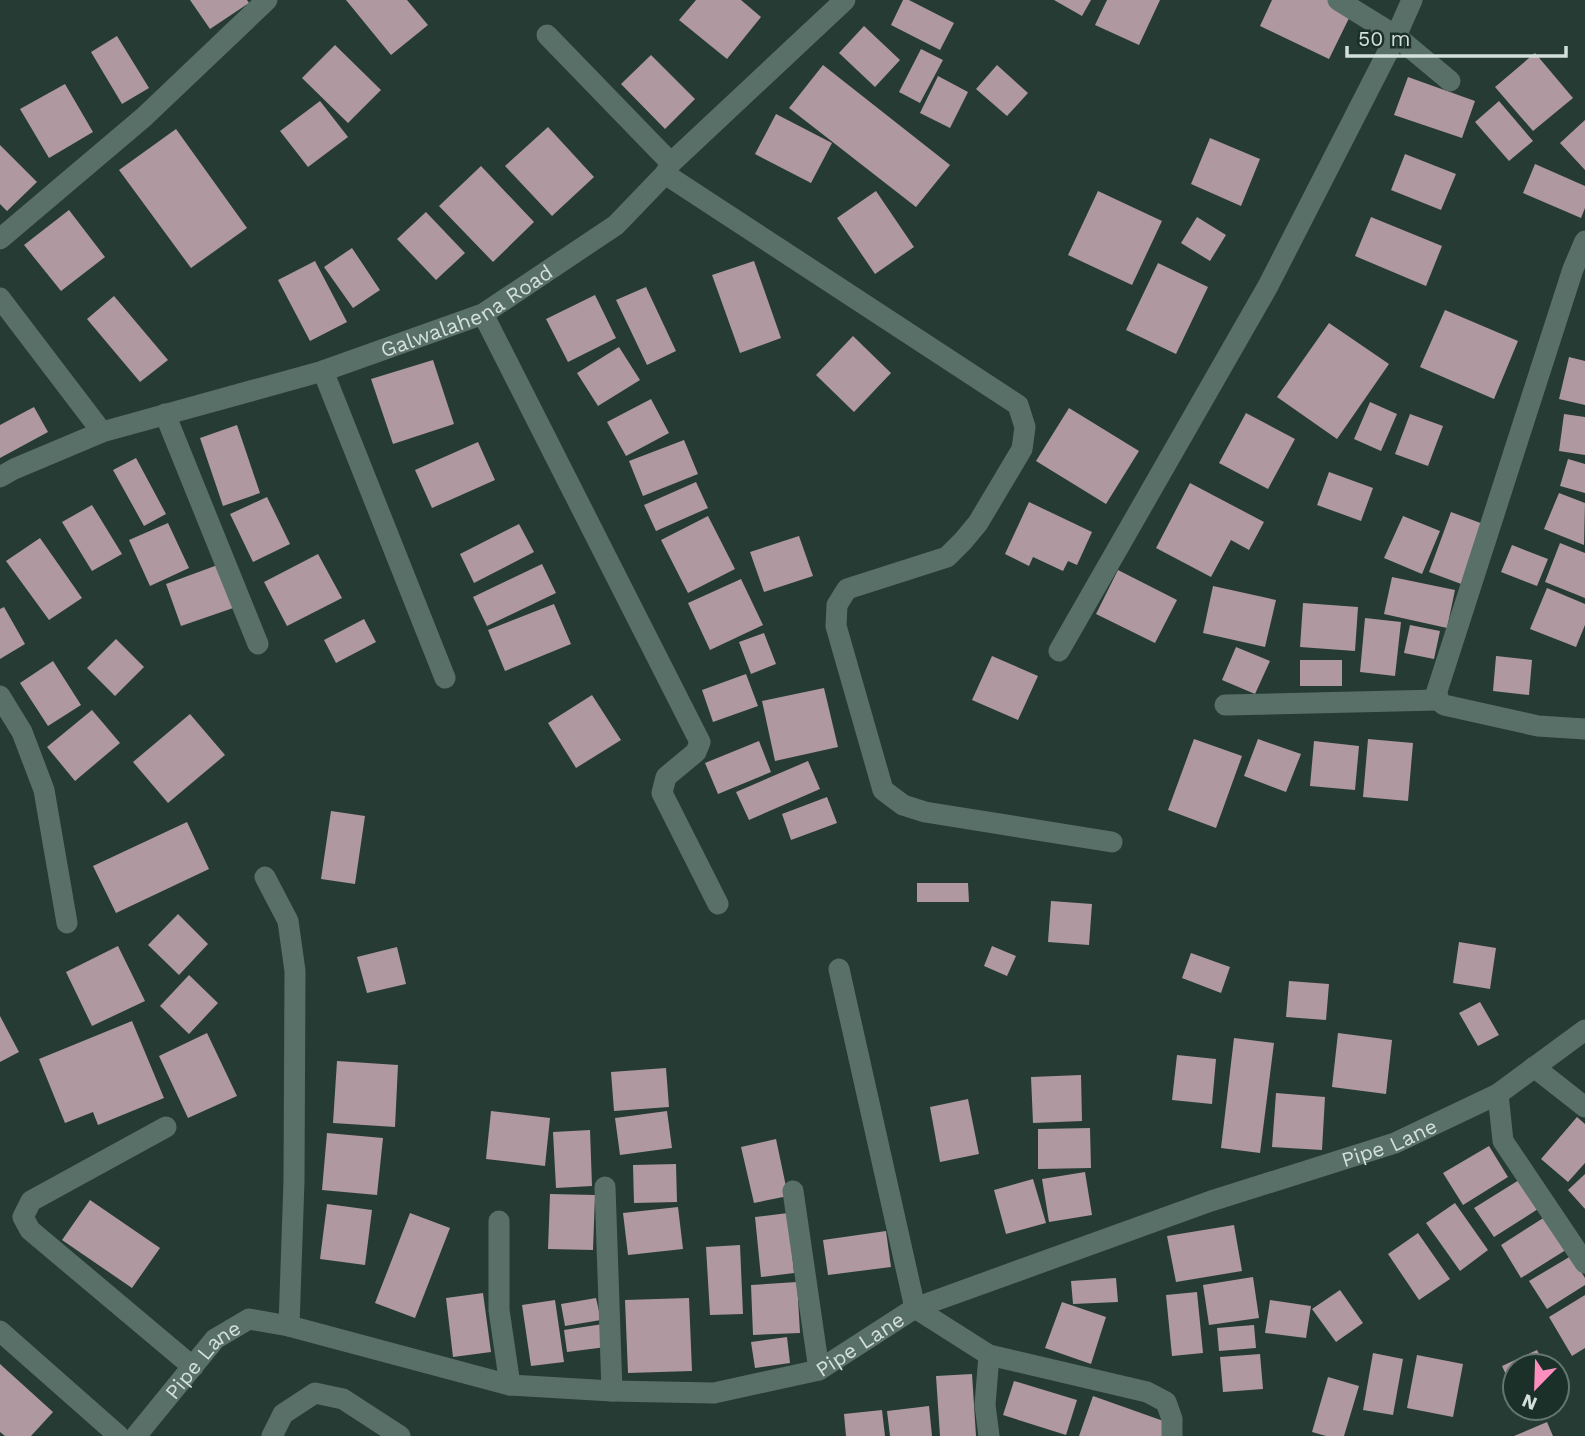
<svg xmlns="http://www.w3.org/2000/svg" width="1585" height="1436" viewBox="0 0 1585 1436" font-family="'Work Sans',sans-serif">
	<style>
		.building { fill: #af98a0 }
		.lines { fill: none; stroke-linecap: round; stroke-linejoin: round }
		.street { stroke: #597068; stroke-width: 21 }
		.secondary { stroke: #597068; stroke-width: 21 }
		.labels { text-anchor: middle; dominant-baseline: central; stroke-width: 7; stroke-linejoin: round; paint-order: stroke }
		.street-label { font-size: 21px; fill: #d3dfdb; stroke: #1c302a }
	</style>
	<rect width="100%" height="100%" fill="#263b34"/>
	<path class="building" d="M190 0H247L249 3 210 29Z
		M346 0H407L428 25 391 55Z
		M696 0H741L761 17 727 59 679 20Z
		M903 0H909L954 23 940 50 891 25Z
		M1054 0H1091L1082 16Z
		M1107 0H1160L1139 45 1095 25Z
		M1272 0H1332L1353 10 1329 59 1260 26Z
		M864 26 900 60 875 87 839 53Z
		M117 36 149 88 122 104 91 52Z
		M335 45 381 90 348 123 302 78Z
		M921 49 943 60 920 103 899 92Z
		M1535 53 1573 98 1533 131 1495 87Z
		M651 55 695 99 665 129 621 84Z
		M823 65 950 165 916 207 789 108Z
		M997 65 1028 93 1007 116 976 89Z
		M938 76 968 92 950 128 920 113Z
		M1408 77 1475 101 1462 138 1394 115Z
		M65 84 93 132 49 158 20 109Z
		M320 101 348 137 308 167 280 131Z
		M1499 101 1533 141 1509 161 1475 122Z
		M776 114 832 143 811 183 755 154Z
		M1585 120V170L1560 143Z
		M548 127 594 177 552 216 505 166Z
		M176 129 247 228 191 268 119 170Z
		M1210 138 1260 159 1241 206 1191 184Z
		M0 145 37 182 7 211 0 204Z
		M1405 154 1456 174 1441 210 1391 190Z
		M1535 164 1585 186V208L1581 218 1523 193Z
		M481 166 534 222 493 262 439 206Z
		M876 191 914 247 875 274 837 218Z
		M1098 191 1162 221 1132 285 1068 255Z
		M69 210 105 257 61 291 24 245Z
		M426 212 465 253 436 280 397 239Z
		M1197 217 1226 235 1210 261 1181 243Z
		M1371 217 1442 246 1426 286 1355 256Z
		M352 248 380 290 353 308 324 267Z
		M315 261 347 322 310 341 278 280Z
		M754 261 781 338 740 353 712 275Z
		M1158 263 1208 287 1176 354 1126 330Z
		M646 287 676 351 647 365 616 300Z
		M595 295 616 338 568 362 546 319Z
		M114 296 168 360 140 382 87 319Z
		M1445 310 1518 341 1494 399 1420 367Z
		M1329 323 1389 364 1337 439 1277 397Z
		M853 336 891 373 854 412 816 375Z
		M619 347 640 380 598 406 577 373Z
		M1569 357 1585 361V405L1559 399Z
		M433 360 454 424 393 444 371 379Z
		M651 399 669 433 626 456 607 422Z
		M1370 402 1397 414 1381 451 1354 439Z
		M34 407 48 432 0 458V425Z
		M1069 408 1139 451 1106 504 1036 461Z
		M1246 413 1295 439 1268 489 1219 463Z
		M1410 414 1443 426 1428 466 1395 454Z
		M1564 414 1585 417V455L1559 451Z
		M237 425 260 493 223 506 200 438Z
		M684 440 698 474 643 496 629 461Z
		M478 442 495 480 432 508 415 470Z
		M136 458 166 514 144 526 113 470Z
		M1568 459 1585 464V493L1560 486Z
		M1329 472 1373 488 1361 521 1317 505Z
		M696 482 708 508 656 531 644 505Z
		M1190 483 1264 522 1249 550 1231 540 1211 577 1156 548Z
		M1559 493 1585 503 1584 545 1544 529Z
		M267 497 290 544 253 562 230 514Z
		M1029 502 1092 532 1077 565 1068 561 1063 571 1033 557 1029 566 1005 554Z
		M92 505 122 554 92 571 62 522Z
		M1451 512 1486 525 1464 585 1429 572Z
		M708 516 735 569 688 593 661 540Z
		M1403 516 1440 531 1422 574 1384 558Z
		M168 523 189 568 150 586 129 540Z
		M519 524 534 552 474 583 460 554Z
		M799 536 813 576 764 592 750 552Z
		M40 538 82 598 49 620 6 561Z
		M1560 543 1585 553V598L1545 582Z
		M1512 545 1548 559 1537 586 1501 572Z
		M318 554 342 598 287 626 264 582Z
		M223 563 239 606 181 626 166 584Z
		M542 564 556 593 487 626 473 597Z
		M1118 570 1177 600 1155 643 1096 614Z
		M1392 577 1455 590 1447 628 1384 614Z
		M741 579 763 625 710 650 688 603Z
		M1213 586 1276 600 1265 647 1203 633Z
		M1547 588 1585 604V625L1576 647 1530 629Z
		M1303 603 1358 607 1355 651 1300 647Z
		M554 604 571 644 505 671 488 630Z
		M4 607 25 644 0 659V609Z
		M1365 618 1401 622 1395 676 1360 672Z
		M364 619 376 642 336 663 324 640Z
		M1410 625 1440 631 1434 659 1404 653Z
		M764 633 776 664 751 674 739 642Z
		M116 639 144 667 115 696 87 668Z
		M1236 647 1270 661 1255 694 1222 680Z
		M992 656 1038 676 1018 720 972 700Z
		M1496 656 1532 660 1529 695 1493 691Z
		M1300 660H1342V686H1300Z
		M53 661 81 705 48 726 20 683Z
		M746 674 758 706 713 722 702 690Z
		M824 688 838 747 775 761 762 701Z
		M592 695 621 740 576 768 548 723Z
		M92 710 120 743 75 781 47 747Z
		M190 714 225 755 168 803 133 762Z
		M1194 739 1242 756 1216 828 1168 810Z
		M1258 739 1301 754 1286 792 1244 776Z
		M1368 739 1413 743 1408 801 1363 797Z
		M759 741 771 772 718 794 705 763Z
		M1314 741 1359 746 1355 790 1310 786Z
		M808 761 820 789 749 820 736 792Z
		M827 797 837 823 791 840 782 814Z
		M331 811 365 816 355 884 321 879Z
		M187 822 209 869 116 913 93 866Z
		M917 883H968L969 902H917Z
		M1051 901 1092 904 1089 945 1048 942Z
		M178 914 208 944 179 975 148 945Z
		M1459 942 1496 948 1490 989 1453 983Z
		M118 946 145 1001 92 1026 66 972Z
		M992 946 1016 956 1007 976 984 966Z
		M397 947 406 984 367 993 357 957Z
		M1191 953 1230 967 1221 993 1182 978Z
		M189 975 218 1003 189 1034 160 1006Z
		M1289 981 1329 984 1326 1020 1286 1017Z
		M1480 1002 1499 1035 1478 1046 1459 1013Z
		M0 1016 19 1052 0 1062Z
		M132 1021 164 1098 98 1125 93 1112 65 1123 39 1059Z
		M207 1033 237 1096 188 1118 159 1056Z
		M1338 1033 1392 1040 1386 1094 1332 1087Z
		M1234 1038 1274 1043 1260 1153 1221 1148Z
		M1177 1055 1216 1059 1212 1104 1172 1100Z
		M337 1061 398 1065 395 1127 333 1123Z
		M666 1068 669 1107 614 1111 611 1072Z
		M1081 1075 1082 1121 1033 1123 1031 1077Z
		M1276 1093 1325 1097 1322 1150 1272 1147Z
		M968 1099 979 1154 940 1162 930 1107Z
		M491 1111 550 1118 545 1166 486 1159Z
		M667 1111 672 1148 620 1155 615 1118Z
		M1577 1117 1585 1124V1163L1568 1182 1541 1159Z
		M1090 1128 1091 1168 1038 1169V1129Z
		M590 1130 592 1186 556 1188 553 1132Z
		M327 1133 383 1138 377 1195 322 1190Z
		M776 1139 788 1196 754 1203 741 1147Z
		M1489 1146 1508 1177 1463 1205 1443 1173Z
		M676 1164 677 1202 634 1203 633 1165Z
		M1085 1172 1092 1215 1049 1222 1042 1179Z
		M1585 1174V1209L1568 1190Z
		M1033 1179 1046 1223 1006 1234 994 1190Z
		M1519 1180 1538 1209 1494 1237 1474 1208Z
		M550 1194 595 1195 593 1250 548 1249Z
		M90 1200 160 1248 132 1288 62 1240Z
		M1455 1203 1488 1250 1460 1271 1426 1223Z
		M327 1204 372 1210 365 1265 320 1259Z
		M678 1207 683 1249 628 1255 623 1213Z
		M410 1213 450 1228 415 1318 375 1303Z
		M788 1213 794 1273 761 1277 755 1217Z
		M1548 1215 1569 1248 1521 1278 1501 1245Z
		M1234 1225 1242 1271 1176 1282 1167 1236Z
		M886 1231 891 1267 828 1275 823 1240Z
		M1418 1233 1450 1279 1419 1300 1388 1254Z
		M740 1245 743 1314 710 1315 706 1247Z
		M1571 1256 1585 1278V1285L1547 1309 1529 1281Z
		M1253 1277 1259 1318 1209 1325 1203 1285Z
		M1116 1278 1118 1302 1073 1304 1071 1281Z
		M797 1282 800 1333 753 1335 751 1285Z
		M1340 1290 1363 1323 1336 1342 1312 1309Z
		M1197 1292 1203 1353 1172 1356 1166 1295Z
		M483 1293 491 1352 453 1357 446 1298Z
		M1585 1295V1348L1572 1356 1549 1317Z
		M596 1298 601 1320 565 1326 561 1304Z
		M689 1298 692 1371 628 1373 625 1300Z
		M555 1300 564 1362 531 1366 522 1305Z
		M1270 1300 1311 1306 1306 1338 1265 1333Z
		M1062 1302 1106 1317 1091 1364 1045 1348Z
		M603 1324 606 1347 567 1352 564 1330Z
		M1254 1325 1256 1348 1219 1351 1217 1328Z
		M787 1337 790 1363 755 1368 751 1342Z
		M1537 1350 1545 1366H1515V1394L1502 1366Z
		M1373 1353 1403 1359 1393 1415 1363 1410Z
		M1260 1354 1263 1389 1223 1392 1220 1357Z
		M1417 1355 1463 1364 1453 1417 1407 1408Z
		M0 1364 53 1412 31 1436H5L0 1432Z
		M972 1374 976 1436H940L936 1376Z
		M1328 1377 1359 1386 1344 1436H1326L1312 1432Z
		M1014 1381 1077 1400 1066 1435 1003 1415Z
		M1093 1396 1169 1423 1164 1436H1079Z
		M929 1406 932 1436H890L887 1411Z
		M882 1410 885 1436H846L844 1414Z
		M1547 1422 1553 1436H1514Z"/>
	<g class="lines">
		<g class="street">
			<path d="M1338 0 1396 36 1450 81"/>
			<path d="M547 35 671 163"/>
			<path d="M665 174 1018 405 1025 427 1022 449 978 523 963 541 947 557 847 589 837 605 836 626 883 790 903 805 925 812 1112 842"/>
			<path d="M0 239 144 117 267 0"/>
			<path d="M1585 241 1573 269 1437 691 1438 700 1444 705 1538 726 1585 729"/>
			<path d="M0 298 102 432"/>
			<path d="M483 314 700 742 696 752 666 777 662 793 718 904"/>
			<path d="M323 371 445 678"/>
			<path d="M165 414 258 644"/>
			<path d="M1059 651 1268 286 1396 36 1412 0"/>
			<path d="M0 696 22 732 44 790 67 923"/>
			<path d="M1225 705 1438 700"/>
			<path d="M265 877 288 921 295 971 294 1181 289 1326"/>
			<path d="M839 969 915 1308 989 1355"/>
			<path d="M1534 1067 1585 1107"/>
			<path d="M1498 1094 1503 1141 1585 1263"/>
			<path d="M166 1127 31 1201 23 1217 30 1230 193 1367"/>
			<path d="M605 1187 612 1391"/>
			<path d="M793 1191 819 1370"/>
			<path d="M499 1221V1310L510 1385"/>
			<path d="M0 1331 119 1436"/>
			<path id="s1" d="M136 1436 215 1339 249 1319 289 1326 510 1385 612 1391 714 1393 819 1370 915 1308 1211 1201 1395 1143 1498 1094 1585 1030"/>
			<path d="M272 1436 283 1414 315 1393 343 1399 400 1436"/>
			<path d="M989 1436 985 1405 989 1355 1147 1392 1166 1402 1172 1419V1436"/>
		</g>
		<path class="secondary" id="s2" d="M0 477 14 469 102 432 323 371 483 314 616 225 665 174 671 163 845 0"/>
	</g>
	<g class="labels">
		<g class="street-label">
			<text stroke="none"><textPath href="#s2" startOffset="497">Galwalahena Road</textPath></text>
			<text stroke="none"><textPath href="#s1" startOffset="1362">Pipe Lane</textPath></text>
			<text stroke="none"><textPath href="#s1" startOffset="794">Pipe Lane</textPath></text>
			<text stroke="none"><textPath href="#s1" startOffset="102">Pipe Lane</textPath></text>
		</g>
	</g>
	<g transform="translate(1536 1387) rotate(203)"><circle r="33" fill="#1c302a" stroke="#657671" stroke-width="2"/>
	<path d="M0-5L12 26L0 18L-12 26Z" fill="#fd8ebe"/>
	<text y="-10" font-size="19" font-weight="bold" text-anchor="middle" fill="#d3dfdb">N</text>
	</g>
	<path d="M1347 46v10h219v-10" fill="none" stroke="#d3dfdb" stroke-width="3.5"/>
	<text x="1358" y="46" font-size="21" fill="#d3dfdb" stroke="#1c302a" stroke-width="5" paint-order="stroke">50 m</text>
</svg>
